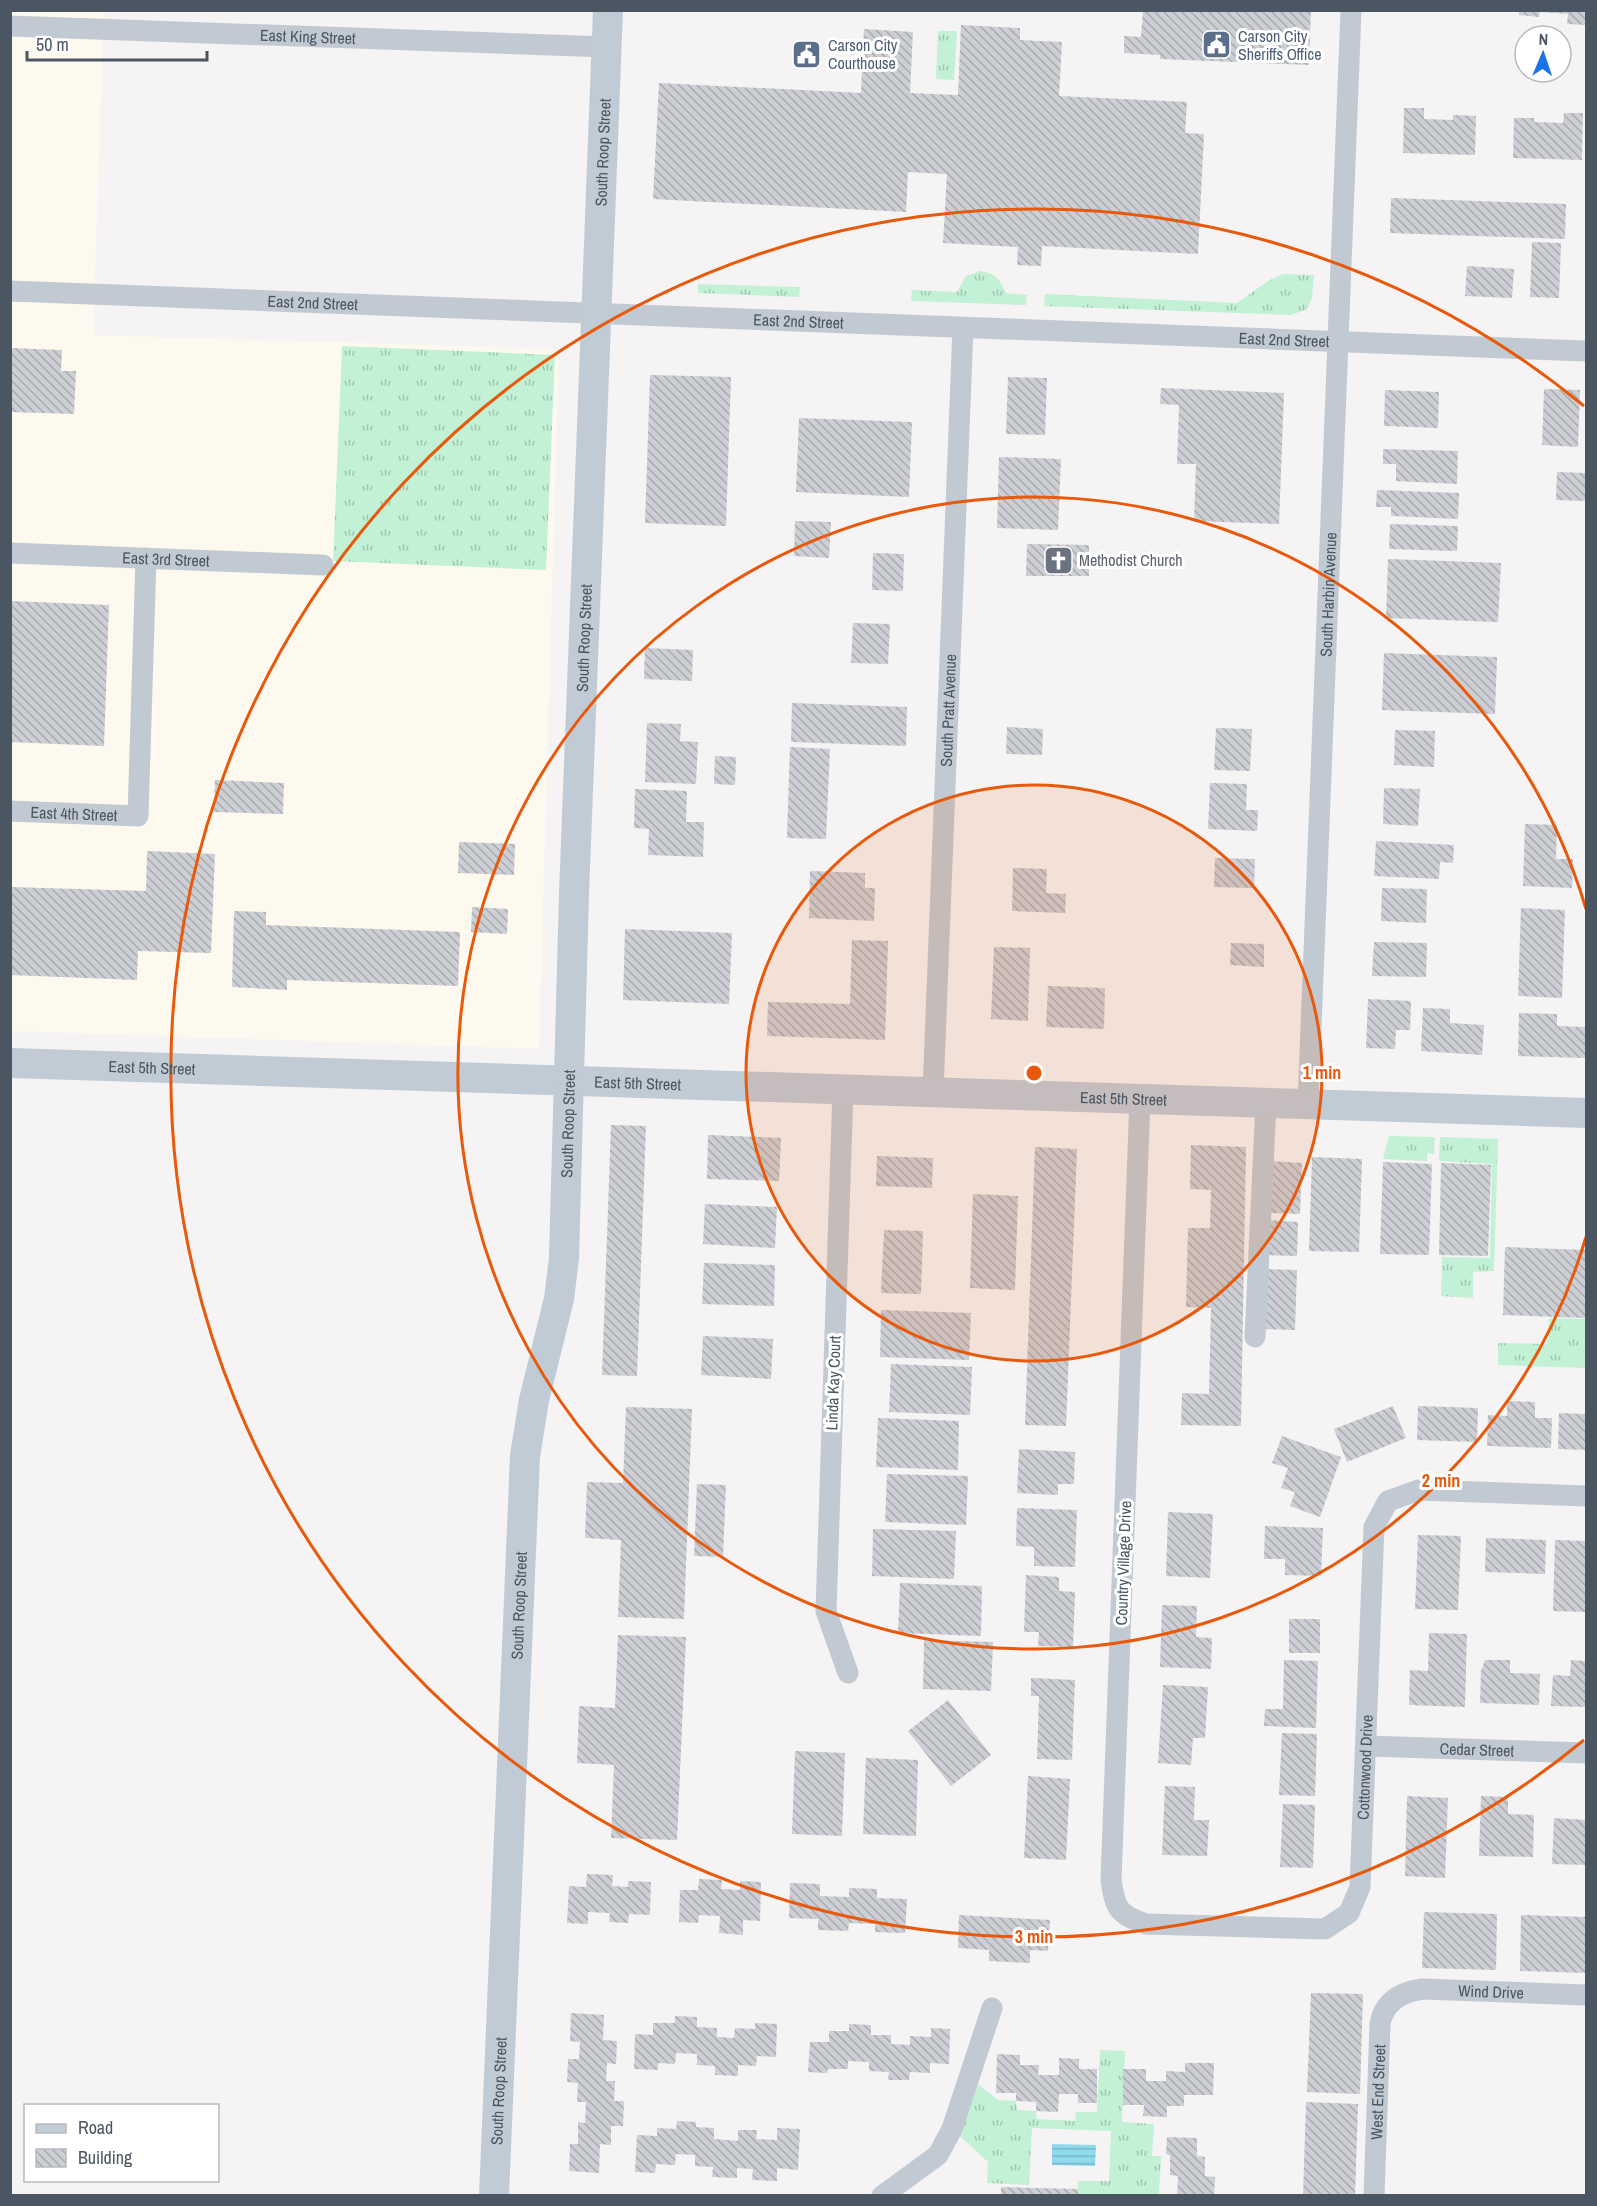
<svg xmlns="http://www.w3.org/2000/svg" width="1597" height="2206" viewBox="0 0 1597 2206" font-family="'Archivo Narrow',sans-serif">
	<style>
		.commercial { fill: #fdf9ef }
		.grass { fill: url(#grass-tufts) }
		.water { fill: url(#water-rules) }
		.building { fill: url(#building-back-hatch) }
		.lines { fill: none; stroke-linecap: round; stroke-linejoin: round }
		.street { stroke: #c1cad2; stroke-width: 21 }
		.secondary { stroke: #c1cbd6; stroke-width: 30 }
		.ring { fill: none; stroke: #e8590c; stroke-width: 3 }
		.labels { text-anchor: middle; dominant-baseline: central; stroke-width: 6; stroke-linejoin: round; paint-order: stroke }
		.service-label { font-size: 16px; fill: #4e5e75; stroke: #fff; text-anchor: start }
		.street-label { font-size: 16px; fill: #4a5661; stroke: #fff }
		.worship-label { font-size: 16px; fill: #5b616d; stroke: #fff; text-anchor: start }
		.centre { fill: #e8590c; stroke: #fff; stroke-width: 3 }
		.ring-label { font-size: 18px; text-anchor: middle; font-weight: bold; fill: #e8590c; stroke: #fff; stroke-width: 6; stroke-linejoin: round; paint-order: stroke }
	</style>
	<defs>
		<pattern id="grass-tufts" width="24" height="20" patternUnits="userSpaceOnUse" patternTransform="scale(1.5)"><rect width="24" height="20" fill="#c3f1d5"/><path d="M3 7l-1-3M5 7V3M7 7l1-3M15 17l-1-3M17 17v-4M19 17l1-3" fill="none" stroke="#a0c6b0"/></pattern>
		<pattern id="water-rules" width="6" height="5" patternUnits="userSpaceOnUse" patternTransform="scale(1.5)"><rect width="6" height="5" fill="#90daee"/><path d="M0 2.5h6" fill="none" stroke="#78b4c4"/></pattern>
		<pattern id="building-back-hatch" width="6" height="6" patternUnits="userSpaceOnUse" patternTransform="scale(1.5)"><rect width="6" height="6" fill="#cdcfd5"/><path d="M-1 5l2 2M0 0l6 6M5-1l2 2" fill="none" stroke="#a8abb0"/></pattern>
	</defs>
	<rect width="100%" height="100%" fill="#f5f3f3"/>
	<path class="commercial" d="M11 11H104L93 335 559 349 539 1049 11 1031Z"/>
	<path class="grass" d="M938 31H957L954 80 936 79Z
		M980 271C996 273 1000 280 1006 293L1027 295 1026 305 911 301 912 290 957 292 966 276Z
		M1283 274 1314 275 1312 298 1306 310 1290 315 1044 306 1045 294 1237 303 1268 281Z
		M698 284 800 287 799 297 698 293Z
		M342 346 555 355 546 570 333 561Z
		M1389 1136 1435 1137 1434 1154 1427 1153V1161L1383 1159Z
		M1440 1137 1498 1139 1494 1271 1473 1272V1298L1441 1296 1442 1257 1490 1258 1492 1164 1439 1161Z
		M1549 1318 1586 1319V1368L1498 1365V1343L1547 1344Z
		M1100 2050 1125 2051 1122 2122 1154 2124 1152 2156H1161L1159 2195H1078V2181H1109L1111 2131 1032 2128 1029 2185 987 2183 988 2162 960 2136 978 2084 998 2100 1016 2101 1017 2110 1036 2111 1037 2119 1076 2121 1075 2112H1097Z"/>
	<path class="water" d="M1052 2144 1096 2145 1095 2166 1052 2165Z"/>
	<path class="building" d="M1143 10H1311L1309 65 1160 59V55L1124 53V36L1141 37Z
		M1519 10H1540L1539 17 1519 15Z
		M1541 10H1586V25L1567 24 1568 14 1541 12Z
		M961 25 1020 28V40L1062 42 1059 96 1187 102 1185 133 1204 134 1198 254 1042 246 1041 266 1017 265 1018 247 943 243 947 174 908 172 906 212 653 199 659 83 861 93 864 29 913 32 910 93 958 95Z
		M1404 108H1424V119L1453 120V115L1476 116 1475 155 1403 153Z
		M1564 113H1583L1582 160 1513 158 1514 118H1534V122L1563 123Z
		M1391 198 1566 204 1565 239 1390 233Z
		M1532 242 1561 243 1559 298 1530 297Z
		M1467 266 1514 269 1512 298 1465 296Z
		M10 348 62 350 61 371H76L74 414 10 412Z
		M650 375 731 377 726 526 645 523Z
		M1008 377 1047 378 1045 435 1006 434Z
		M1161 388 1284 393 1279 524 1194 521 1196 464H1177L1179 405 1160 404Z
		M1544 389 1580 390 1578 447 1542 445Z
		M1385 390 1439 392 1438 428 1384 426Z
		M799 418 912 422 909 497 796 492Z
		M1383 449 1458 451 1457 484 1396 481V464H1383Z
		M999 457 1061 459 1058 530 997 528Z
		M1557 472 1586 473V501L1556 500Z
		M1377 490 1459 493 1458 519 1391 516V507H1376Z
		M795 521 831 522 829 558 794 556Z
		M1390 524 1458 526 1457 551 1389 549Z
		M1027 544 1089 545V576H1026Z
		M873 553 904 554 903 591 872 590Z
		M1388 559 1501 563 1498 622 1386 618Z
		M10 601 109 605 104 746 10 742Z
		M853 623 890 624 888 664 851 663Z
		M645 648 693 650 692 681 644 679Z
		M1384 653 1497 657 1495 714 1382 710Z
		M792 703 907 707 906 746 791 742Z
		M647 723 681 724 680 741 698 742 696 784 645 782Z
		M1007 727 1043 729 1042 755 1006 754Z
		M1216 728 1252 729 1250 771 1214 770Z
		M1395 730 1435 731 1434 767 1394 765Z
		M790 747 830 749 826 839 787 838Z
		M715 756 736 757 735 785 714 784Z
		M215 780 284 783 283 814 214 812Z
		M1210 783 1247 784 1246 810H1258L1257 831 1208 829Z
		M1384 788 1420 789 1418 826 1383 824Z
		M635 789 687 791 686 822H704L703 857 648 855 649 829 634 828Z
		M1525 824 1557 825 1556 859H1573L1572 888 1523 886Z
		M1376 841 1454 845 1453 863 1440 862 1439 879 1374 876Z
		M459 842 515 844 514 875 458 873Z
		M147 851 215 854 211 953 138 951 137 980 10 975V887L146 891Z
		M1215 858 1255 859 1254 888 1214 887Z
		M1013 868 1047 869 1046 893 1066 894 1065 913 1012 911Z
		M810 871 865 873V888H875L874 921 809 918Z
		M1382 888 1427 889 1426 923 1381 921Z
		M472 907 508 909 507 934 471 932Z
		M1521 908 1565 910 1562 998 1518 996Z
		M234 911 266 912V925L460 932 458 986 287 980V990L232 987Z
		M625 929 732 933 729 1004 623 1000Z
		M852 940 888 941 885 1040 767 1036 768 1002 850 1004Z
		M1374 942 1427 943 1426 977 1372 976Z
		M1231 943 1264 944V967L1230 965Z
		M994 947 1030 948 1028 1021 991 1019Z
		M1048 986 1105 988 1104 1029 1046 1027Z
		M1368 999 1411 1001 1410 1030H1396L1395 1049 1366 1048Z
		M1423 1008 1450 1009V1023L1484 1025 1482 1055 1421 1051Z
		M1519 1013 1557 1014V1026L1586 1027V1058L1518 1056Z
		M611 1125 646 1126 637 1376 602 1375Z
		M708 1135 781 1138 779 1181 707 1179Z
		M1191 1145 1246 1147 1241 1426 1181 1425 1182 1393 1209 1394 1211 1308 1186 1307 1188 1228H1210L1211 1190 1190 1189Z
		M1035 1147 1077 1149 1066 1426 1025 1425Z
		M877 1156 933 1158 932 1188 876 1186Z
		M1312 1157 1362 1159 1359 1252 1309 1251Z
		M1271 1161 1302 1163 1300 1214 1269 1213Z
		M1383 1162 1432 1164 1429 1255 1380 1254Z
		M1441 1163 1491 1165 1488 1256 1439 1255Z
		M973 1194 1018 1196 1015 1290 970 1288Z
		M705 1204 777 1207 775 1248 703 1244Z
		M1264 1220 1298 1222 1297 1256 1263 1255Z
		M884 1230 923 1231 921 1294 881 1293Z
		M1505 1247 1586 1250V1318L1503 1315Z
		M704 1263 775 1265 774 1306 702 1304Z
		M1261 1269 1297 1270 1295 1330 1259 1329Z
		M881 1310 971 1313 969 1360 880 1357Z
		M703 1336 773 1339 771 1379 701 1375Z
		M891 1364 972 1367 970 1415 889 1412Z
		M1507 1401 1535 1402V1418H1552L1551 1448 1487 1446 1488 1415 1507 1416Z
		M1393 1406 1406 1438 1347 1462 1334 1429Z
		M1418 1406 1478 1408 1477 1442 1417 1440Z
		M626 1407 692 1409 684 1619 618 1617 621 1540 585 1538 587 1482 623 1483Z
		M1559 1413 1586 1414V1450L1558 1449Z
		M878 1418 959 1421 958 1470 876 1467Z
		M1282 1436 1341 1457 1320 1517 1290 1506 1295 1492 1281 1488 1288 1468 1272 1463Z
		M1019 1449 1075 1452 1074 1484H1058V1495L1017 1493Z
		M887 1474 968 1476 966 1525 885 1522Z
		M697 1484 726 1485 723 1557 694 1556Z
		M1017 1508 1077 1510 1075 1567 1034 1566V1547L1016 1546Z
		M1168 1512 1213 1514 1210 1578 1166 1576Z
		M1265 1526 1323 1528 1321 1576 1285 1575V1559H1264Z
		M873 1529 956 1531 954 1579 872 1576Z
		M1418 1535 1461 1536 1458 1610 1415 1609Z
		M1486 1538 1546 1540 1545 1574 1485 1572Z
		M1555 1540 1586 1541V1612L1553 1611Z
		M1026 1575 1059 1577V1591L1075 1592 1073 1647 1038 1646 1039 1632H1024Z
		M900 1583 982 1586 981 1636 898 1633Z
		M1162 1605 1197 1606 1196 1637 1212 1638 1211 1669 1160 1667Z
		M1289 1619H1320V1653H1289Z
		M1429 1633 1467 1634 1465 1707 1409 1705 1410 1670 1428 1671Z
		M618 1635 686 1637 677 1840 611 1838 614 1765 577 1763 579 1706 615 1708Z
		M924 1640 993 1642 991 1691 923 1689Z
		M1284 1660 1318 1661 1316 1728 1264 1726 1265 1709H1283Z
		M1485 1660H1510V1673L1540 1674 1539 1705 1480 1703 1481 1671Z
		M1571 1660 1586 1661V1707L1551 1706 1553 1675 1570 1676Z
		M1031 1678 1075 1680 1072 1760 1037 1759 1039 1696H1031Z
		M1163 1685 1208 1687 1205 1738H1193L1191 1765 1158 1763Z
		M948 1700 991 1755 951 1786 908 1731Z
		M1282 1733 1317 1734 1315 1796 1279 1795Z
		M795 1751 845 1753 842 1836 792 1834Z
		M866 1758 918 1760 916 1836 863 1834Z
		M1028 1776 1070 1779 1066 1860 1024 1858Z
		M1165 1786 1195 1787 1194 1820H1209L1207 1856 1162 1855Z
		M1407 1796 1448 1798 1445 1878 1405 1876Z
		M1481 1796 1508 1797V1814L1534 1815 1533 1857 1479 1856Z
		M1283 1804 1315 1805 1313 1868 1280 1867Z
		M1554 1818 1586 1820V1865L1552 1864Z
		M587 1874 613 1875 612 1886 628 1887V1881L651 1882 650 1915 629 1914 628 1923 609 1922 610 1913 588 1912V1924L567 1923 569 1886 586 1887Z
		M699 1879 722 1880 721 1889 740 1890V1881L761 1882 760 1921 743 1920V1935L719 1933 720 1916 699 1915 698 1923 679 1922 680 1890H698Z
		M790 1883 820 1884V1896L849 1897V1888L877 1889V1898L907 1899 905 1933 875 1932V1924L849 1923 848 1931 818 1930V1919L789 1918Z
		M1424 1912 1497 1914 1496 1970 1422 1968Z
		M959 1915 1050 1920 1048 1951 1030 1950V1963L989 1961V1950L958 1948Z
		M1521 1915 1586 1917V1973L1520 1971Z
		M1311 1993 1363 1994 1360 2094 1307 2092Z
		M571 2013 604 2015 603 2040 617 2041 616 2064 607 2063 606 2081H615L614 2101H624L623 2126H611V2145L600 2144 599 2173 569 2171 570 2144H578V2122L585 2123 586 2102H577L578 2083 567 2082 568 2059H579L580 2042 570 2041Z
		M675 2016 697 2017V2027L717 2028V2037L734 2038 735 2028 755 2029V2023L777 2024 776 2057 757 2056 756 2066 738 2065V2076L715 2075V2066L697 2065V2054L676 2053 675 2064 658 2063V2070L634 2069 635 2034 653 2035V2023H675Z
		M849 2024 871 2025V2035H891V2044L910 2045V2036L931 2037V2028L950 2029 949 2064 930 2063V2073L910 2072 909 2080H888L889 2072 869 2071V2062L848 2061V2069H828L827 2073 808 2072 810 2042H829V2031H849Z
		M997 2054 1020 2055V2065H1039L1038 2075H1059V2058L1079 2059V2069H1097V2103H1078V2094H1059L1058 2112 1036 2111V2102L1016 2101V2093H996Z
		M1185 2063H1214L1213 2095H1184V2106H1167V2117L1143 2116 1144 2105H1123V2069H1146V2081H1166V2071L1185 2072Z
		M1306 2102 1358 2104 1355 2196H1303Z
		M677 2121 696 2122V2127L714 2128V2139L738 2141V2130H757L756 2139 777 2140V2128L800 2129 798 2170 777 2168V2181L752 2180 753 2169 737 2168V2178L712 2177 713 2167 695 2166V2155L676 2154 675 2165 656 2164 655 2173 635 2172 637 2135 657 2136V2128L676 2129Z
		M1167 2137 1197 2138V2156L1205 2157V2176L1215 2177 1214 2196H1177L1178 2176 1170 2175V2155L1166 2154Z
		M1001 2187 1078 2189V2196H1001Z"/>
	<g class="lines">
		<g class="street">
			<path id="s1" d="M10 26 607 47"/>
			<path id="s2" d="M10 291 1586 351"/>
			<path id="s3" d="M10 553 323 565"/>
			<path id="s4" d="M10 811 138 816 146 558"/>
			<path d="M843 1089 826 1611 848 1673"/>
			<path id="s5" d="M933 1092 963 328"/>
			<path id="s6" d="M1140 1098 1111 1880C1115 1908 1118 1915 1146 1924L1325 1929 1349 1913 1360 1887 1374 1527 1388 1501 1419 1490 1586 1496"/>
			<path id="s7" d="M1308 1104 1351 10"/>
			<path d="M1255 1337 1266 1103"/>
			<path id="s8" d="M1366 1746 1586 1753"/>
			<path d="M882 2196 938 2155 952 2129 992 2008"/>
			<path id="s9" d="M1374 2196 1380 2024C1384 2001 1402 1992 1422 1989L1586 1995"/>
		</g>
		<g class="secondary">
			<path id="s10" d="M10 1063 1586 1113"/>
			<path id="s11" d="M494 2196 525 1456 534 1400 559 1299 564 1258 574 894 608 10"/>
		</g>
	</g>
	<circle cx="1034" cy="1073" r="288" fill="#e8590c" fill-opacity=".12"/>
	<g class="ring">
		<circle cx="1034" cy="1073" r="288"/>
		<path d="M1586 1237A576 576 0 1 1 1586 909"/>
		<path d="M1584 1740A864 864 0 1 1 1584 406"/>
	</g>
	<defs>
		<symbol id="civic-square" viewBox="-11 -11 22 22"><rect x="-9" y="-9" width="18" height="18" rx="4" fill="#5c6f8a" stroke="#fff"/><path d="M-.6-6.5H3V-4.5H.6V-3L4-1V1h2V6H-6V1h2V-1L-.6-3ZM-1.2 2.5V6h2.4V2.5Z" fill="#fff"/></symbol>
		<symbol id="church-square" viewBox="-11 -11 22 22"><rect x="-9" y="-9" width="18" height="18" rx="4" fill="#6b7280" stroke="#fff"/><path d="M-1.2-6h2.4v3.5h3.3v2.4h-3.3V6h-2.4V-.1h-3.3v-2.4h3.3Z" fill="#fff"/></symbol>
	</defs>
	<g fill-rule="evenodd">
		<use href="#civic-square" x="1200" y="28" width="33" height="33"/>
		<use href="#civic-square" x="790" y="38" width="33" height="33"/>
		<use href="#church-square" x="1042" y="544" width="33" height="33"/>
	</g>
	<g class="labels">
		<g class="service-label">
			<text x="1238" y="36">Carson City<tspan x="1238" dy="18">Sheriffs Office</tspan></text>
			<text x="828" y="45">Carson City<tspan x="828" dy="18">Courthouse</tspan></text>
		</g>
		<g class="street-label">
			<text stroke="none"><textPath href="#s1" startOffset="298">East King Street</textPath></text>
			<text stroke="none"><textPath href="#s11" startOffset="2049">South Roop Street</textPath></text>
			<text stroke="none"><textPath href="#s2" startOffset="303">East 2nd Street</textPath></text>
			<text stroke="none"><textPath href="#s2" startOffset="789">East 2nd Street</textPath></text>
			<text stroke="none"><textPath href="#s2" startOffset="1275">East 2nd Street</textPath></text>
			<text stroke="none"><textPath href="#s3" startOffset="156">East 3rd Street</textPath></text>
			<text stroke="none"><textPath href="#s7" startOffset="510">South Harbin Avenue</textPath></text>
			<text stroke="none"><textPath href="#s11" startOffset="1563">South Roop Street</textPath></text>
			<text stroke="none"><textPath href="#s5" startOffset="382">South Pratt Avenue</textPath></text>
			<text stroke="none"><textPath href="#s4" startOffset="64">East 4th Street</textPath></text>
			<text stroke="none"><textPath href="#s10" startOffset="142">East 5th Street</textPath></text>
			<text stroke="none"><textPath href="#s10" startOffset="628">East 5th Street</textPath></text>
			<text stroke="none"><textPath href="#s10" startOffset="1114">East 5th Street</textPath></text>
			<text stroke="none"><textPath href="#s11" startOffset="1077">South Roop Street</textPath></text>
			<text transform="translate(833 1383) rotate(-88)">Linda Kay Court</text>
			<text transform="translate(1123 1563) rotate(-88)">Country Village Drive</text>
			<text stroke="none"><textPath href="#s11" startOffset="591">South Roop Street</textPath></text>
			<text stroke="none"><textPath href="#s8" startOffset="111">Cedar Street</textPath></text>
			<text stroke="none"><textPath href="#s6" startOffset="1200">Cottonwood Drive</textPath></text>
			<text stroke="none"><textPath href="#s9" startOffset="300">Wind Drive</textPath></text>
			<text stroke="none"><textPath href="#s11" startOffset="105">South Roop Street</textPath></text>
			<text stroke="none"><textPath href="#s9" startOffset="104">West End Street</textPath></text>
		</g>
		<g class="worship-label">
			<text x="1079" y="560">Methodist Church</text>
		</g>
	</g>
	<circle cx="1034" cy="1073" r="9" class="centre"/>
	<g class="ring-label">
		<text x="1322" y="1079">1 min</text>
		<text x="1441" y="1487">2 min</text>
		<text x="1034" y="1943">3 min</text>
	</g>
	<rect width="1597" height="2206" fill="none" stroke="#4a5661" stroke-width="24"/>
	<rect x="24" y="2104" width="195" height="78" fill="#ffffff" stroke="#b7bbc0" stroke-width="1.5"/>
	<rect x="36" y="2124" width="30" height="9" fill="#c1cbd6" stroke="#b7bbc0" stroke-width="1.5"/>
	<text x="78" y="2134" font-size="18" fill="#4a5661">Road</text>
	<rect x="36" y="2149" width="30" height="18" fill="url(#building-back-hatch)" stroke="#b7bbc0" stroke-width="1.5"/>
	<text x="78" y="2164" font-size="18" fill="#4a5661">Building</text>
	<g transform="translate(1543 54) rotate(2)"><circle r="28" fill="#ffffff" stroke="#b7bbc0" stroke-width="1.5"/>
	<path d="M0-4.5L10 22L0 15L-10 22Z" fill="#1a73e8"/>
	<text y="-9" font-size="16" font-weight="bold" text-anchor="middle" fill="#4a5661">N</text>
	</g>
	<path d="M27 51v9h180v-9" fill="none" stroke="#4a5661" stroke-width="3"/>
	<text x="36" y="51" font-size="18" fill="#4a5661" stroke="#ffffff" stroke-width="4.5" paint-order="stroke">50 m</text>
</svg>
